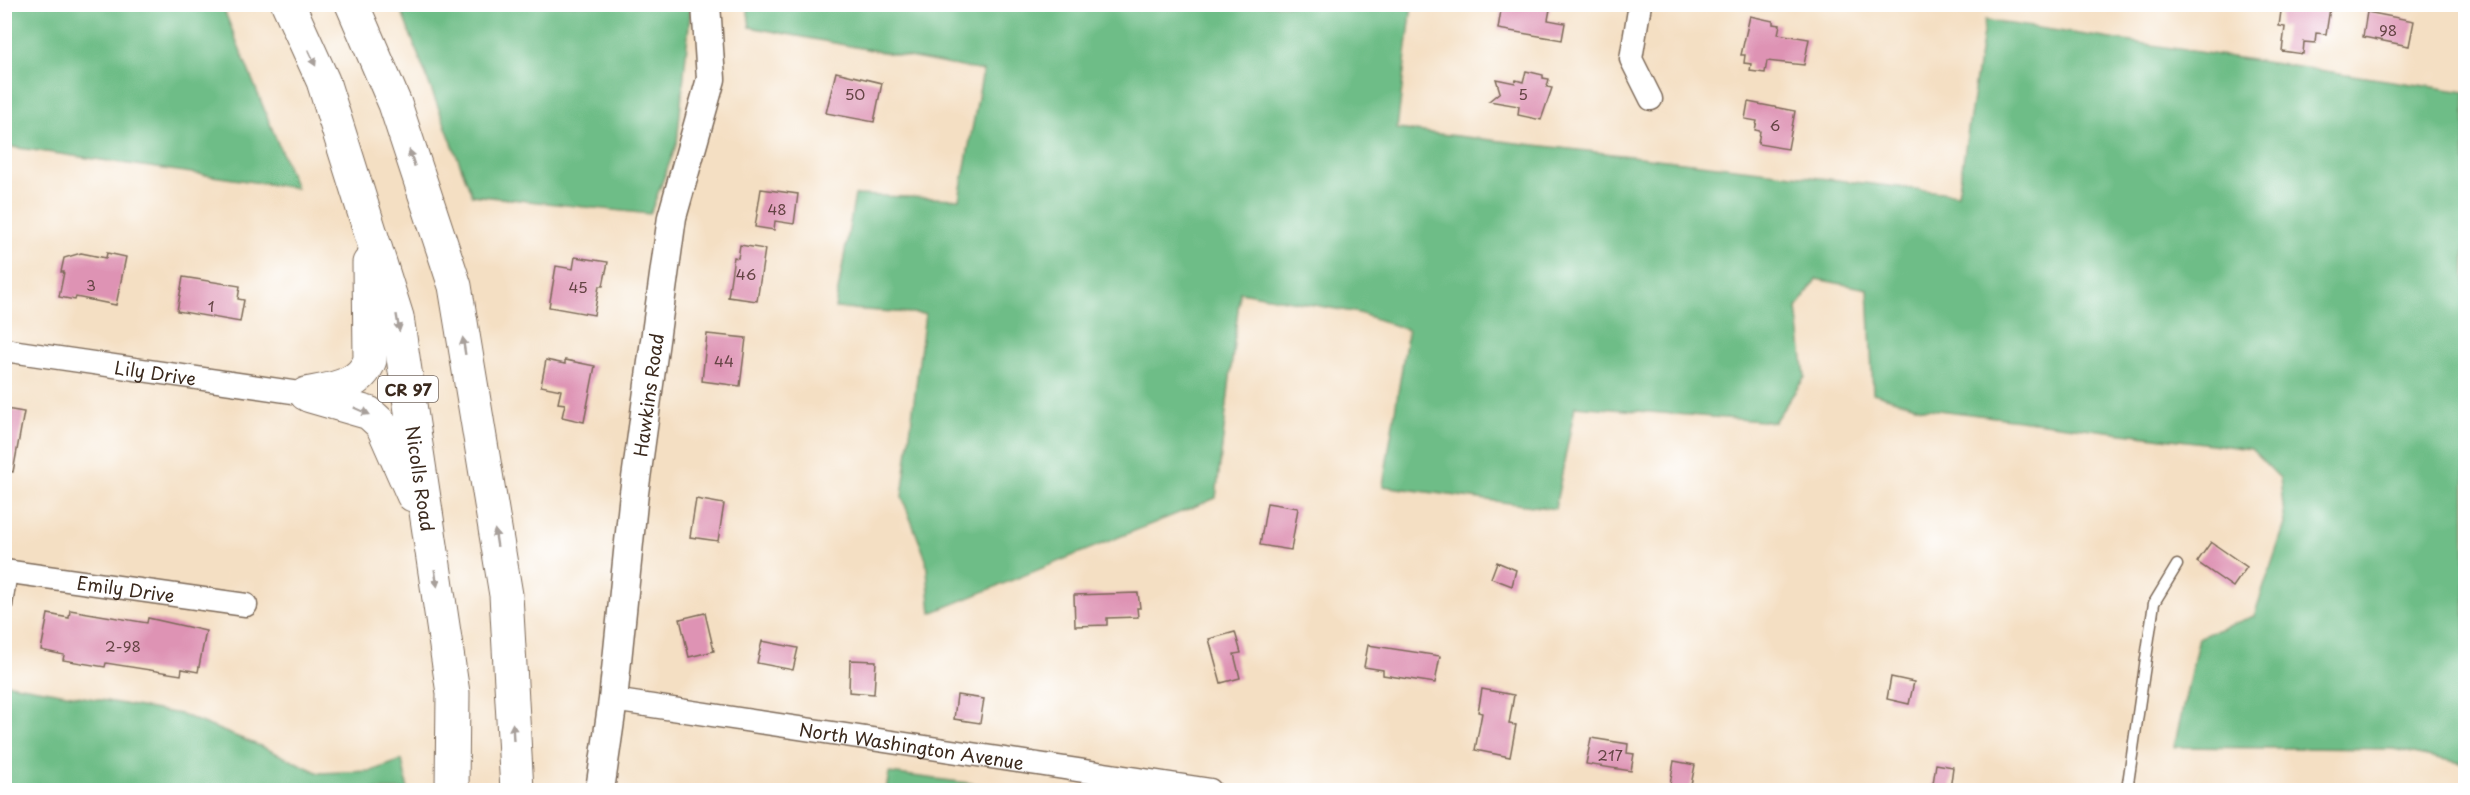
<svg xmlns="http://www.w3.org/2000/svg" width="2470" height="795" viewBox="0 0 2470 795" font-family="'Playpen Sans',sans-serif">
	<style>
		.forest { fill: #6ebd87; stroke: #547452; stroke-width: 1.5 }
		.building { fill: #de93b4 }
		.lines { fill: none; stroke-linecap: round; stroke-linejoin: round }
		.service-casing { stroke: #7c6958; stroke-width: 13 }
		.minor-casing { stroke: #7c6958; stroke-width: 25 }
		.tertiary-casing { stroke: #7c6958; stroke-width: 31 }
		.trunk-casing { stroke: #7c6958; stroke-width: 35 }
		.service { stroke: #fff; stroke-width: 10 }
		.minor { stroke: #fff; stroke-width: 22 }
		.tertiary { stroke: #fff; stroke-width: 28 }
		.trunk { stroke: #fff; stroke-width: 33 }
		.oneway { fill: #a79f9a }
		.labels { text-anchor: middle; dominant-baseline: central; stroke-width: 6; stroke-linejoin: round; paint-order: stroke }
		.number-label { font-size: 15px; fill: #644444 }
		.shield { fill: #fff; stroke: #766a62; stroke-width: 1.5 }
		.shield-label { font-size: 16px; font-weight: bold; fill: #3b2a1e }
		.street-label { font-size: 18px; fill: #3b2a1e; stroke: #fff }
	</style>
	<rect width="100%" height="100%" fill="#fff"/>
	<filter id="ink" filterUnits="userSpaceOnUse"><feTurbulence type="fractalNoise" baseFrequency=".0167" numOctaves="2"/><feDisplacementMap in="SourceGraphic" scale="12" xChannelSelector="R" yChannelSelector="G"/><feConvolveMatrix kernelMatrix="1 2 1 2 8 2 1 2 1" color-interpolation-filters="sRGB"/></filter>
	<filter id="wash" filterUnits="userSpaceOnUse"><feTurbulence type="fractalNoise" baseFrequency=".008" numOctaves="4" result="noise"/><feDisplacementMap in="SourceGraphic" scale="24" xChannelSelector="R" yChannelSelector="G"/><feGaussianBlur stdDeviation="1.35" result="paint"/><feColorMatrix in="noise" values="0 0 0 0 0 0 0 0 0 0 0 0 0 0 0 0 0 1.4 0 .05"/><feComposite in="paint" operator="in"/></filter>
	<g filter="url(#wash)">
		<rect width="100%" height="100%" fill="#f4dfc3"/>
		<path class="forest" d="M5 4 222 5 296 188 5 146Z
			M399 5H691L677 143 650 214 472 195Z
			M747 5H1412L1397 129 1958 194 1985 20 2465 92V767L2461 763 2393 749 2174 747 2199 637 2254 616 2285 524 2280 478 2251 449 1922 408 1873 393 1868 289 1816 279 1797 308 1805 377 1774 422 1575 406 1555 509 1383 486 1408 330 1359 313 1240 292 1216 498 931 613 926 559 902 497 925 314 835 308 855 195 959 199 983 71 750 27Z
			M4 683 180 714 265 748 319 773 371 771 402 760 408 790H5Z
			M889 773 999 787V790H886Z"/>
		<g id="blocks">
			<path class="building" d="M1502 4H1551L1548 20 1565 23 1562 40 1498 29Z
				M2282 4 2330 8 2326 34 2316 33 2315 43 2304 42 2303 54 2282 51 2285 27 2279 26Z
				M2367 12 2414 21 2409 46 2363 37Z
				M1750 16 1773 21V24L1780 25 1778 34 1809 39 1804 65 1767 61 1765 73 1750 71 1751 64 1744 63 1745 55H1741Z
				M1526 71 1543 75V78L1549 79 1547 87 1552 88 1541 120 1518 115 1519 106 1489 101 1500 92 1496 79 1515 83 1516 80 1523 82Z
				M836 72 882 83 874 122 826 113Z
				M1748 102 1795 111 1788 149 1758 144 1760 131 1755 130 1757 121 1745 119Z
				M761 189 798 194 794 224 775 221 774 230 755 227Z
				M740 245 765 249 757 301 728 297 734 257 738 258Z
				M81 253 106 258 107 253 126 257 116 305 76 297 75 300 59 297 64 272H61L64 258Z
				M575 257 608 262 603 286H599L594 315 549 307 556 266 573 269Z
				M183 277 240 286 238 299 244 300 240 322 177 311Z
				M707 334 746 338 740 386 702 381Z
				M546 360 565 364V360L595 366 584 422 562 417 565 404 558 403 561 390 541 386Z
				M6 409 24 412 13 472 4 471Z
				M696 499 724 504 718 541 690 537Z
				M1267 503 1298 508 1291 550 1260 545Z
				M2211 542 2247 567 2233 587 2197 562Z
				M1497 562 1516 570 1512 586 1491 578Z
				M1138 593 1140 608H1137L1138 617 1107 618V625L1075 626 1074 595Z
				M70 610 147 623 148 618 206 631 198 672 182 669 181 675 106 663 105 667 63 660 64 655 41 650 48 614 69 618Z
				M705 613 714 651 689 657 680 619Z
				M1235 632 1241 653 1234 654 1240 678 1221 683 1209 639Z
				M762 641 798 648 793 670 757 663Z
				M1368 645 1440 656 1435 683 1383 675V670L1364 667Z
				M850 660 876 661 874 694 849 692Z
				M1891 677 1914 682 1909 704 1887 699Z
				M1482 689 1514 695 1509 724 1516 725 1510 757 1475 750 1482 713 1478 712Z
				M957 695 984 699 980 723 954 719Z
				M1591 738 1628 744 1627 753 1634 754 1631 771 1586 764Z
				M1674 761 1695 765 1690 790H1669Z
				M1936 764 1953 767 1950 790H1932Z"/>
		</g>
	</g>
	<g filter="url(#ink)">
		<use href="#blocks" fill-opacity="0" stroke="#7c6958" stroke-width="1.5"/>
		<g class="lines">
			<defs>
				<path id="service" d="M4 625 12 572
					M2127 790 2154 603 2177 565"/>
				<g id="minor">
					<path d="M1640 4 1631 59 1651 99"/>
					<path id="s1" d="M4 350 306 394"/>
					<path id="s2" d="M4 571 246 605"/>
					<path id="s3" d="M613 700 1210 790"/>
				</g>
				<g id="tertiary">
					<path id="s4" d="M600 790 613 700 634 493 672 217 711 79 706 4"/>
				</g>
				<g id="trunk">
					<path id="s5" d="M288 4 323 81 397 317 453 693 452 790"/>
					<path d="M352 4 395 104 455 286 506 595 517 790"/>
					<path d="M306 394C331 389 360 387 370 360L369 263"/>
					<path d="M310 396 369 413 382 425 413 495"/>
				</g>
			</defs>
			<use href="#service" class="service-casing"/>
			<use href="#minor" class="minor-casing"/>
			<use href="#tertiary" class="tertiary-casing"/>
			<use href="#trunk" class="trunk-casing"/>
			<use href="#service" class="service"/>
			<use href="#minor" class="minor"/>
			<use href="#tertiary" class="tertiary"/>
			<use href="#trunk" class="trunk"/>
		</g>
		<defs><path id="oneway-solid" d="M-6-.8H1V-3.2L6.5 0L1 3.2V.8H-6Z" transform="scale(1.5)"/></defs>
		<g class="oneway">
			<use href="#oneway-solid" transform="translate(312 58) rotate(65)"/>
			<use href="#oneway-solid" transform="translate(412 158) rotate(-108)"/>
			<use href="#oneway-solid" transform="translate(398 323) rotate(80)"/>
			<use href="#oneway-solid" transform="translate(464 346) rotate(-99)"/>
			<use href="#oneway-solid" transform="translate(362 411) rotate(24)"/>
			<use href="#oneway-solid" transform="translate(496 538) rotate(-99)"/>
			<use href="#oneway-solid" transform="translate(436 578) rotate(81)"/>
			<use href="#oneway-solid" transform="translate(513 732) rotate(-93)"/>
		</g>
	</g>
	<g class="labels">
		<g class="number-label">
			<text x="2388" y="29">98</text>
			<text x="855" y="93">50</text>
			<text x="1523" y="93">5</text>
			<text x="1775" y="124">6</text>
			<text x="777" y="208">48</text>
			<text x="746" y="273">46</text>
			<text x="91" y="284">3</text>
			<text x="578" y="286">45</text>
			<text x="211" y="305">1</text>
			<text x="724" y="360">44</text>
			<text x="123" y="645">2-98</text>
			<text x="1610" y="754">217</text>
		</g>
		<rect class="shield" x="378" y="376" width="60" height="26" rx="4.5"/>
		<g class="shield-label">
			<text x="408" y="389">CR 97</text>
		</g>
		<g class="street-label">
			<text stroke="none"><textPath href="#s1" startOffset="153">Lily Drive</textPath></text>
			<text stroke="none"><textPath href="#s4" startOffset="398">Hawkins Road</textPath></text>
			<text stroke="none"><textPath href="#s5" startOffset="495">Nicolls Road</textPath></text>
			<text stroke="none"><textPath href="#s2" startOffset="123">Emily Drive</textPath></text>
			<text stroke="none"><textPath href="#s3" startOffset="302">North Washington Avenue</textPath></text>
		</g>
	</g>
	<rect width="2470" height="795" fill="none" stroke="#fff" stroke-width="24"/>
</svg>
